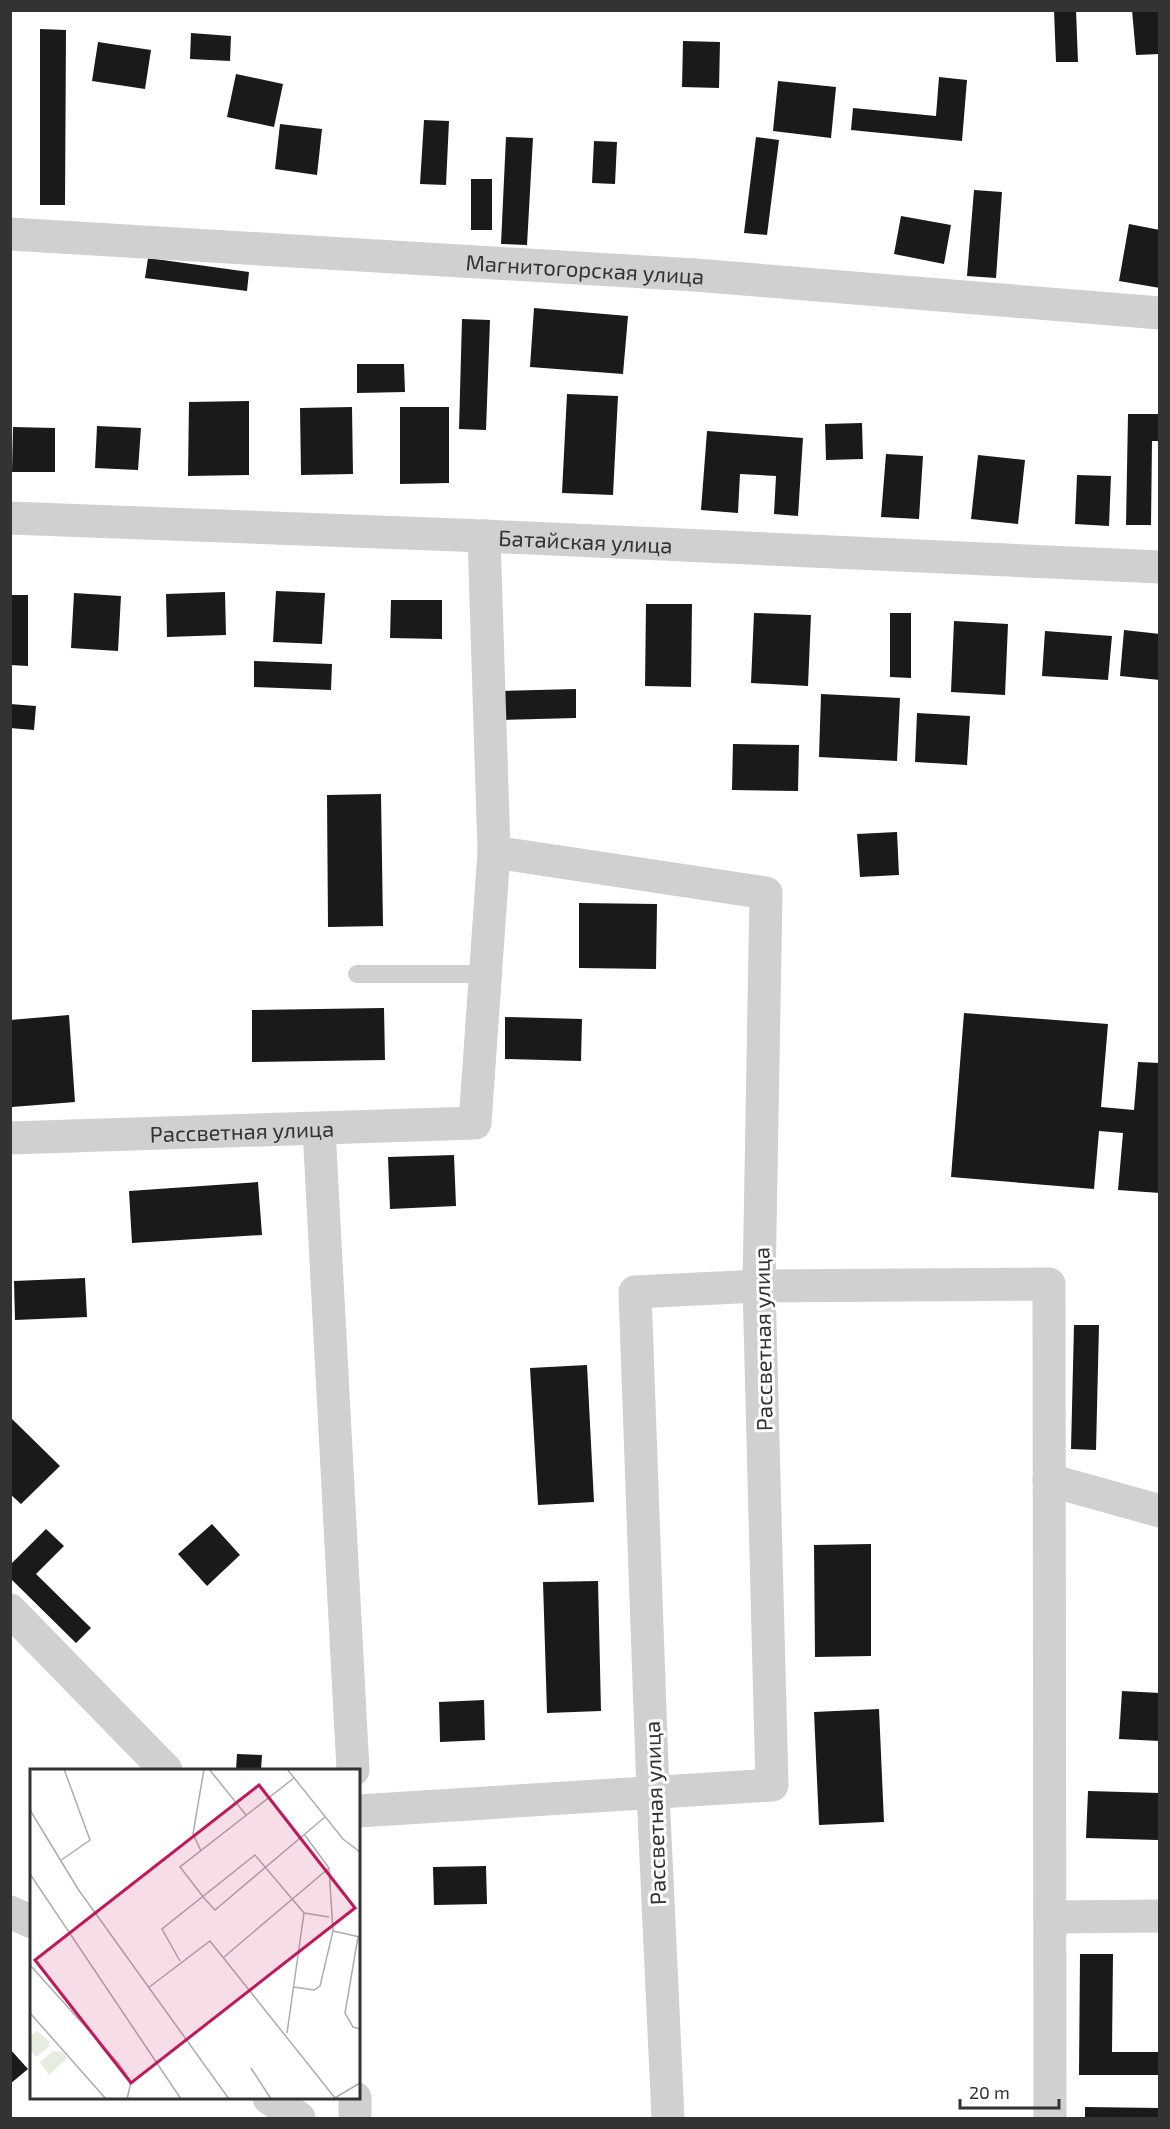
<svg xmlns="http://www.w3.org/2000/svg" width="1170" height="2129" viewBox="0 0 1170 2129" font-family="'Exo 2',sans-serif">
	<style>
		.building { fill: #1a1a1a }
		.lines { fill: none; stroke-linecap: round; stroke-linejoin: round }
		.lane { stroke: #d0d0d0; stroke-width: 18 }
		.street { stroke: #d0d0d0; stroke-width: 33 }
		.labels { text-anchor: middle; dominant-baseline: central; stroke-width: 6; stroke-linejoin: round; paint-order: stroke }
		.street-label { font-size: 22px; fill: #333; stroke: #fff }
		.inset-road { fill: none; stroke: #adadad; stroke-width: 1.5 }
		.view { fill: #c2185b; fill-opacity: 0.15; stroke: #c2185b; stroke-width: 3 }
		.inset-edge { fill: none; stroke: #333; stroke-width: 3 }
	</style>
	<rect width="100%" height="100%" fill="#fff"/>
	<path class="building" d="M1054 10H1076L1078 62H1056Z
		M1132 10H1158L1160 54 1136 55Z
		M40 29 66 30 65 205H40Z
		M191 33 231 36 230 61 190 59Z
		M683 41 720 42 719 88 682 87Z
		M98 42 151 50 145 89 92 81Z
		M236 74 283 84 274 127 227 117Z
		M939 77 967 80 962 141 851 130 853 108 936 116Z
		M778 81 836 87 831 138 773 131Z
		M424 120 449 121 446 185 420 184Z
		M280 124 322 129 317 175 275 169Z
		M506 137 533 138 527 245 501 244Z
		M756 137 779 140 767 235 744 233Z
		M594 141 617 142 615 184 592 183Z
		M471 179H492V230H471Z
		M974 190 1002 192 996 278 967 276Z
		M901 216 951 225 944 264 894 254Z
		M1129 224 1160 230V288L1119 281Z
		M148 258 249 272 247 291 145 278Z
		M534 308 628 316 623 374 530 367Z
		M462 319 490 320 486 430 459 429Z
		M357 364H404L405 392 357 393Z
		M567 394 618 396 613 495 562 493Z
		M249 401V475L188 476 189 402Z
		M352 407 353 474 301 475 300 408Z
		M400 407H449V483L400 484Z
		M1128 414H1160V441H1152L1151 525H1126Z
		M862 423 863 459 826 460 825 424Z
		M97 426 141 428 138 470 95 468Z
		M13 427 55 428V472H12Z
		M707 431 803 438 798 516 774 514 776 476 740 474 738 513 701 510Z
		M886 454 923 456 919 519 881 517Z
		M978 455 1025 460 1018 524 971 519Z
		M1077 475 1111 476 1109 526 1075 524Z
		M276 591 325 593 322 644 273 642Z
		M225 592 226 635 167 637 166 594Z
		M74 593 121 596 118 651 71 648Z
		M10 595H28V666L10 665Z
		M391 600H442V639L390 638Z
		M646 604H692L691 687 645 686Z
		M754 613 811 615 808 686 751 683Z
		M890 613H911V678L890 677Z
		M954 621 1008 624 1005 695 951 692Z
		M1124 630 1160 634V680L1120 676Z
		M1045 631 1112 636 1108 680 1042 676Z
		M254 661 332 664 331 690 254 687Z
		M576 689V718L501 720 500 691Z
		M821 694 900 698 897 761 819 757Z
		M10 704 36 706 34 730 10 728Z
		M917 713 970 716 967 765 915 762Z
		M733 744 799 745 798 791 732 790Z
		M381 794 383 926 328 927 327 795Z
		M897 832 899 875 860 877 857 834Z
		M579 903 657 904 656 969 579 968Z
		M384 1008 385 1060 252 1062V1010Z
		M964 1013 1108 1024 1101 1107 1134 1110 1138 1062 1160 1063V1193L1118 1190 1123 1133 1099 1131 1094 1189 951 1177Z
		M69 1015 75 1102 12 1107 10 1020Z
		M505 1017 582 1019 581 1061 505 1059Z
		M454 1155 456 1206 390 1209 388 1157Z
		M258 1182 262 1235 132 1243 129 1191Z
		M85 1278 87 1317 15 1320 14 1281Z
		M1074 1325H1099L1096 1450 1071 1449Z
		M587 1365 594 1502 538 1505 530 1368Z
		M10 1417 60 1466 21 1504 10 1494Z
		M212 1524 240 1555 207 1586 178 1554Z
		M46 1529 64 1546 36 1574 91 1628 76 1643 10 1578V1565Z
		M871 1544V1656L815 1657 814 1545Z
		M598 1581 601 1711 547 1713 543 1582Z
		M1122 1691 1160 1693V1741L1119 1739Z
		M484 1700 485 1740 440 1742 439 1702Z
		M879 1709 884 1822 819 1825 814 1712Z
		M237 1754 262 1755 261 1770H236Z
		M1088 1791 1160 1793 1158 1840 1086 1838Z
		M486 1866 487 1904 434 1905 433 1867Z
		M1080 1954H1113L1112 2052H1160V2075H1079Z
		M10 2049 28 2069 10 2084Z
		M1085 2107 1160 2108V2118H1085Z"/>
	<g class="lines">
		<path class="lane" d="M357 974H485"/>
		<g class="street">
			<path id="s1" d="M10 234 695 275 1160 313"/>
			<path id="s2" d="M10 518 484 536 1160 567"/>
			<path d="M319 1129 353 1770"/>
			<path id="s3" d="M10 1138 475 1123 494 852 484 536"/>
			<path d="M1049 1480 1160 1511"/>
			<path d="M10 1610 166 1770"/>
			<path d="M358 1811 772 1785 759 1286 766 893 494 852"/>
			<path d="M10 1912 32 1922"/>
			<path d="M1050 1917 1160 1916"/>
			<path d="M269 2098 299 2118"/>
			<path d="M355 2098V2118"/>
			<path d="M668 2118 653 1793 635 1292 759 1286 1049 1284 1050 2118"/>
		</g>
	</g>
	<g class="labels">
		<g class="street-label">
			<text stroke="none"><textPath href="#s1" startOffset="576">Магнитогорская улица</textPath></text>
			<text stroke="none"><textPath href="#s2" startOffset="576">Батайская улица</textPath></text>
			<text stroke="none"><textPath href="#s3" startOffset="232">Рассветная улица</textPath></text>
			<text transform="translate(762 1339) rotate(-91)">Рассветная улица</text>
			<text transform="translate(654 1813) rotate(-92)">Рассветная улица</text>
		</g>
	</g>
	<g transform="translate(30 1769)">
		<rect width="330" height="330" fill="#fff"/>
		<path d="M7 262 19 272V278L6 288 0 281V268ZM23 282 32 283 37 289 19 306 10 293Z" fill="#e6ecdf"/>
		<path class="inset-road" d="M179 0 216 46M257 0 313 70 330 83M264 9 150 98 174 129 185 141 295 48M0 41 48 120 199 330M171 82 163 65 174 0M30 92 60 71 34 0M0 105 151 330M303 162 330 168M328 168 315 244 323 258 330 260M194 188 299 99M150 192 132 160 225 86 274 144 299 148M0 196 89 295 101 313 97 330M264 218 284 221 290 217 303 162 299 99 274 65M118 219 180 172 305 329M0 244 76 330M257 264 274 144M221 299 241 330M303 330 330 314"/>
		<path class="view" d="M229 16 325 139 101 314 5 191Z"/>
		<rect width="330" height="330" class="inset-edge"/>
	</g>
	<rect width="1170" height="2129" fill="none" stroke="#333333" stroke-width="24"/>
	<path d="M960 2099v9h99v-9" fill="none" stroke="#333333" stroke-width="3"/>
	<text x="969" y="2099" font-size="18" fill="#333333" stroke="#ffffff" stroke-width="4.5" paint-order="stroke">20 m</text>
</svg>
